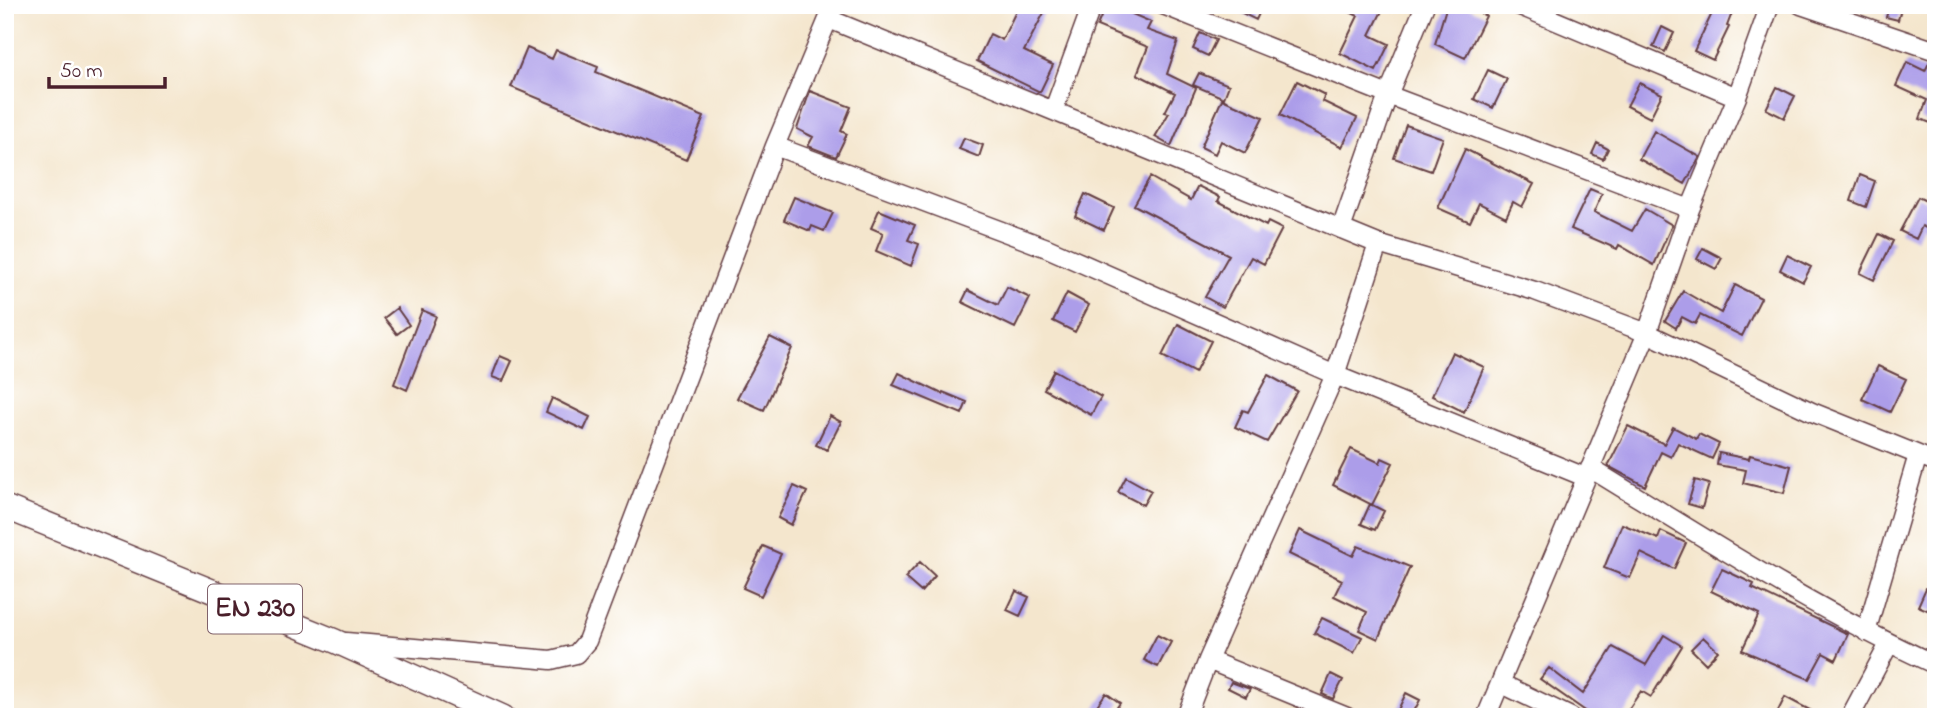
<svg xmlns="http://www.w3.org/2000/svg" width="1941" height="722" viewBox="0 0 1941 722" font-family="'Indie Flower',sans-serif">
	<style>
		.building { fill: #ac9de9 }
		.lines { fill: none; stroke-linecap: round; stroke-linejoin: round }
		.minor-casing { stroke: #643d43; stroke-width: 21 }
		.major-casing { stroke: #643d43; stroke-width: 26 }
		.minor { stroke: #fff; stroke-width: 18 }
		.major { stroke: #fff; stroke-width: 23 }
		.labels { text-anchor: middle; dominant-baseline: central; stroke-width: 5; stroke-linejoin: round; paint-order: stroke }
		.shield { fill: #fff; stroke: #80626b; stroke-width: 2 }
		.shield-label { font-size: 28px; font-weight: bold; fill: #4a1f2b }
	</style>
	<rect width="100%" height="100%" fill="#fff"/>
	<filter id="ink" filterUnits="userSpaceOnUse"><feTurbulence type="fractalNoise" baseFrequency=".0143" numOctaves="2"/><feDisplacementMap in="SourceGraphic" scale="14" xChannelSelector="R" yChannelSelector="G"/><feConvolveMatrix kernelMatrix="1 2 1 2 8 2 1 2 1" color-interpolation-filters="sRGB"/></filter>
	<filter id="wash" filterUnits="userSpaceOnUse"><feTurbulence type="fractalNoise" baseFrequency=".00686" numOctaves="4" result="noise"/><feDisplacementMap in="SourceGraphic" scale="28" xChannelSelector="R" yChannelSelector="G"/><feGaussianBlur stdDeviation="1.57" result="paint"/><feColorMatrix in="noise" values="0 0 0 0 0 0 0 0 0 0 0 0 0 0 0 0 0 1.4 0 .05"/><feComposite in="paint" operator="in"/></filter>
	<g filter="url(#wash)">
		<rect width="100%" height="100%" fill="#f4e6cd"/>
		<g id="blocks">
			<path class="building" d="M1019 5H1048L1024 51 1053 65 1040 92 977 61 990 34 1002 40Z
				M1106 5H1136L1132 14 1151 22 1147 30 1178 41 1167 74 1196 88 1171 146 1155 137 1169 113 1165 112 1175 93 1137 74 1148 47 1097 26Z
				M1226 5H1263L1256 20Z
				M1336 5H1385L1370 35 1389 44 1376 71 1340 53 1358 16Z
				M1447 5H1464L1486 16 1465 58 1435 44Z
				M1716 5H1735L1727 26 1729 27 1713 60 1694 51Z
				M1890 5H1902L1898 20 1886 17Z
				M1662 27 1674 33 1665 52 1653 47Z
				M1200 33 1216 40 1208 56 1193 49Z
				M527 48 552 59 556 50 598 67 596 72 704 117 686 160 511 87Z
				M1930 61 1936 62V125L1920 119 1927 100 1896 86 1907 62 1925 71Z
				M1488 70 1507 79 1493 108 1474 99Z
				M1199 73 1229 85 1224 98 1193 85Z
				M1297 81 1325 95 1322 101 1357 118 1342 147 1280 115Z
				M1639 83 1662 94 1650 118 1627 106Z
				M1777 87 1795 96 1784 118 1766 109Z
				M810 91 851 107 841 131 847 134 836 157 808 146 813 137 797 129Z
				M1222 99 1263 117 1245 153 1221 141 1215 154 1201 147Z
				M1406 125 1443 138 1431 171 1394 158Z
				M1654 131 1700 157 1685 184 1639 159Z
				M964 138 983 145 979 157 959 149Z
				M1597 143 1608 149 1603 159 1592 154Z
				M1465 149 1534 184 1522 207 1513 202 1506 217 1479 203 1470 222 1438 208Z
				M1860 175 1875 181 1866 207 1851 201Z
				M1150 177 1191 200 1198 186 1220 197 1218 201 1266 226 1268 222 1282 229 1264 264 1251 257 1223 307 1205 297 1229 255 1134 205Z
				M1590 189 1602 194 1594 212 1632 231 1645 209 1672 225 1654 265 1619 245 1617 249 1571 229Z
				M1085 194 1114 208 1104 230 1075 216Z
				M794 197 833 213 824 231 812 226 810 231 784 220Z
				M1918 197 1936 206V233L1922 226 1916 239 1900 231Z
				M879 210 915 225 908 240 919 244 911 266 876 251 883 233 871 228Z
				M1879 234 1893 241 1874 280 1860 273Z
				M1703 248 1722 258 1716 269 1697 259Z
				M1787 255 1811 267 1803 282 1780 270Z
				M1735 285 1761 298 1742 336 1700 315 1695 324 1682 317 1676 328 1665 321 1683 291 1721 313Z
				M1007 287 1030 298 1015 328 962 302 968 290 998 305Z
				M1067 293 1089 305 1075 332 1053 321Z
				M397 308 409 325 397 334 384 318Z
				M422 310 436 316 407 390 394 384Z
				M1178 324 1211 341 1195 373 1162 356Z
				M770 337 792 348 764 410 737 398Z
				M1452 352 1484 367 1464 412 1432 396Z
				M500 356 512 361 503 381 492 377Z
				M1878 366 1906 379 1890 412 1862 399Z
				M1054 370 1101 397 1091 415 1044 389Z
				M899 373 942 394 943 392 967 402 962 414 893 385Z
				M1268 375 1297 391 1267 442 1235 427 1243 410 1248 412Z
				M552 398 590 417 584 430 546 412Z
				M830 416 841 422 827 450 816 445Z
				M1628 426 1664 444 1673 427 1696 439 1699 434 1719 444 1712 459 1678 443 1671 457 1661 452 1645 486 1608 466Z
				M1351 449 1380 463 1382 458 1393 463 1372 505 1333 485Z
				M1719 453 1749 459 1750 455 1791 466 1784 493 1743 483 1746 470 1717 465Z
				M1126 477 1151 491 1143 505 1118 492Z
				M1695 480 1709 484 1702 508 1688 504Z
				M794 486 807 492 791 525 778 518Z
				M1370 504 1384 511 1375 530 1361 524Z
				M1622 524 1658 539 1661 531 1686 543 1674 569 1641 553 1630 578 1604 568Z
				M1300 530 1353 556 1358 546 1410 567 1378 639 1359 630 1367 612 1334 596 1342 580 1289 554Z
				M763 546 781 554 761 596 743 588Z
				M920 562 935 576 921 592 905 578Z
				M1722 569 1754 584 1752 588 1848 634 1836 660 1823 653 1809 679 1742 650 1759 614 1711 591Z
				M1926 588 1936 593V614L1918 606Z
				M1016 591 1029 597 1020 616 1007 610Z
				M1322 618 1362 637 1354 653 1314 633Z
				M1157 635 1171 642 1158 667 1144 660Z
				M1664 635 1682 646 1651 697 1641 691 1623 717H1594L1540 679 1549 668 1583 694 1613 647 1646 665Z
				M1703 637 1718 651 1706 664 1691 649Z
				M1331 674 1343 680 1333 699 1322 694Z
				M1231 682 1250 689 1246 697 1228 688Z
				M1106 693 1120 703 1110 717H1101L1093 711Z
				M1406 693 1420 700 1411 717 1397 712Z
				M1785 697 1823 717H1775Z"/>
		</g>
	</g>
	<g filter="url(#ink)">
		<use href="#blocks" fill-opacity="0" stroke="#643d43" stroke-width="2"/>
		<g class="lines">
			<defs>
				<path id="minor" d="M1163 5 1388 95 1690 209
					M1518 5 1737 97
					M1801 5 1936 51
					M829 19 1378 244 1535 291 1647 333 1812 412 1936 462
					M1054 109 1092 5
					M775 146 1047 248 1335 375 1585 477
					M1341 229 1388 95 1425 5
					M1590 468C1703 537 1815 610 1936 665
					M1866 632 1918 455
					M346 642 551 660 576 654 587 641 775 146 834 5
					M1208 660 1347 717
					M1502 684 1571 717
					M1186 717 1208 660 1335 375 1378 244
					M1486 717 1647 333 1690 209 1737 97 1770 5
					M1850 717 1889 644"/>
				<path id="major" d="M5 507 335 641 503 717"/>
			</defs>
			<use href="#minor" class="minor-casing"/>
			<use href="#major" class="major-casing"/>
			<use href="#minor" class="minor"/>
			<use href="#major" class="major"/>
		</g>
	</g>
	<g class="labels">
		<rect class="shield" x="208" y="584.5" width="94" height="49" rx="5"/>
		<g class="shield-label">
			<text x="255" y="609">EN 230</text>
		</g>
	</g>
	<rect width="1941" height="722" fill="none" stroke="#fff" stroke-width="28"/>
	<path d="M49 77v10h116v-10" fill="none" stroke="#4a1f2b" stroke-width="3.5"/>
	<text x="60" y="77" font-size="21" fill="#4a1f2b" stroke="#ffffff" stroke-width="5" paint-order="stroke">50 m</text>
</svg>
